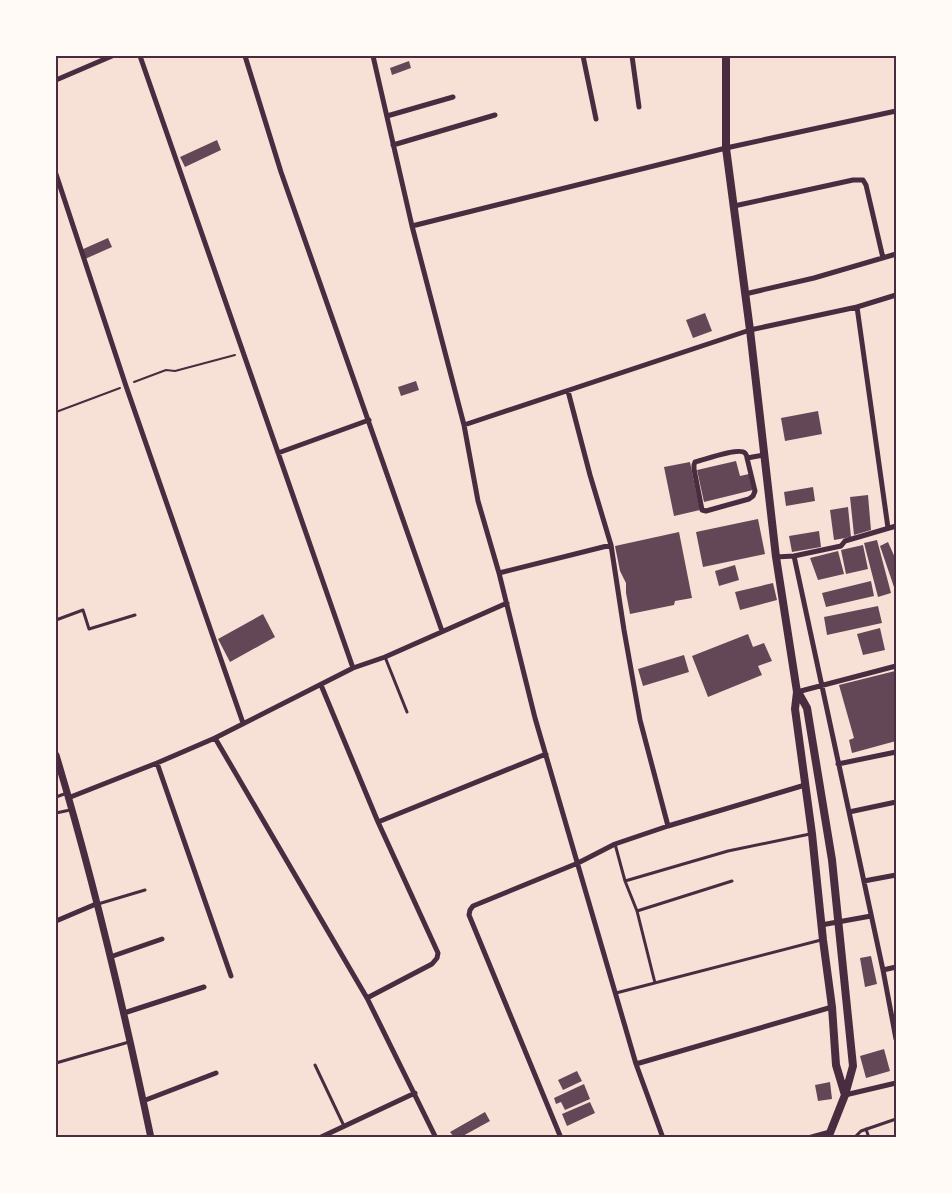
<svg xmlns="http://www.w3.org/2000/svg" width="952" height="1193" viewBox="0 0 952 1193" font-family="Poppins,sans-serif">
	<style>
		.building { fill: #644757 }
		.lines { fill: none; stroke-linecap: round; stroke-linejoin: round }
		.path { stroke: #4a2c40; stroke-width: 2 }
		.service { stroke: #4a2c40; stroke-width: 3 }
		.minor { stroke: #4a2c40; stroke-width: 5 }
		.tertiary { stroke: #4a2c40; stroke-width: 7 }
		.secondary { stroke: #4a2c40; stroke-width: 8 }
		.neatline { fill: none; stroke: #4a2c40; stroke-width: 2 }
	</style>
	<rect width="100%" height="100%" fill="#f7e1d7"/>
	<path class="building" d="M409 61 411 68 392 75 390 68Z
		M217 140 221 150 185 167 180 157Z
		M108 238 112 247 85 259 81 250Z
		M705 313 712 331 693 338 686 320Z
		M416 381 419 390 401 396 398 387Z
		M818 411 822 434 785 441 781 418Z
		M736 461 740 476 749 474 753 490 704 502 697 470Z
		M690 462 700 510 674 516 664 467Z
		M813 487 815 501 786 506 784 492Z
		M868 495 871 530 854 535 850 497Z
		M848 507 851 537 834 540 830 510Z
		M758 519 765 554 703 567 696 532Z
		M819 531 821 547 792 552 789 536Z
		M679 532 692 598 675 601 674 605 630 614 626 593V583L620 571 615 546Z
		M877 540 891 593 878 597 864 543Z
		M888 542 896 560V589L895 590 880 546Z
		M863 545 868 569 846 574 841 550Z
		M838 551 844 574 818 580 810 558Z
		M735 565 739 580 719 586 715 571Z
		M871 581 874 596 826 607 822 593Z
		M773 583 777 600 740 610 735 592Z
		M878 606 882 623 827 635 824 617Z
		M263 614 275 637 230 662 218 639Z
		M880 628 885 650 863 655 857 634Z
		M748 634 753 647 764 643 772 661 758 666 762 675 708 697 692 656Z
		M684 655 689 672 643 686 638 669Z
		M895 671 896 678V741L852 753 849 740 854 738 839 685Z
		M871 956 877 984 865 987 860 958Z
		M884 1049 890 1071 866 1078 860 1056Z
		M577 1071 582 1081 563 1090 558 1080Z
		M830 1082 832 1099 818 1101 815 1085Z
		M584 1084 590 1099 565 1110 561 1102 556 1104 554 1098Z
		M590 1102 595 1113 567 1126 562 1114Z
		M485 1112 490 1121 461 1137H454L450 1132Z"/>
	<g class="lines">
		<path class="path" d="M134 382 166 370 175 371 235 355
			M56 412 120 388"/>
		<path class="service" d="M56 620 83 610 89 629 135 615
			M385 657 407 712
			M56 797 67 793
			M56 813 70 810
			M615 844 625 881 637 911 655 983
			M625 881 728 851 810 834
			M98 904 145 890
			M637 911 732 881
			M616 993 821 940
			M56 1063 129 1042
			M315 1065 344 1126
			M866 1129 869 1138
			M854 1138 861 1131 896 1119"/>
		<path class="minor" d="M140 56 353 668
			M245 56 281 172 442 631
			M373 56 412 226 464 425 478 501 499 573 535 718 636 1064 663 1138
			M583 56 596 119
			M632 56 639 107
			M56 80 112 56
			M387 116 453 97
			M393 145 495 115
			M56 174 126 386 243 723
			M734 206 853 180H863L866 185 883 258
			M412 226 726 148 896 111
			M745 294 814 278 896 254
			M857 307 888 528
			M568 391 590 475 611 545 624 630 640 720 668 826
			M464 425 750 330 857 307 896 295
			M278 453 369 420
			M747 458C747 456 746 454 745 453 739 447 704 460 695 462L694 465V469L702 510 706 511 749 499 753 496 755 491 747 458 764 455
			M794 556 883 970 896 1039
			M776 557 794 556 841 546 845 541 896 526
			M499 573 611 545
			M321 685 378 822 438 953 437 958 432 964 367 998
			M797 692 896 666
			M215 738 367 998 436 1138
			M157 763 231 976
			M838 764 896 752
			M68 798 157 763 215 738 353 668 385 657 507 603
			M849 812 896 802
			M378 822 546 754
			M864 881 896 875
			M56 921 96 904
			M821 925 871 916
			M110 957 162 939
			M883 970 896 967
			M124 1013 204 987
			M636 1064 832 1007
			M845 1095 896 1083
			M143 1101 216 1073
			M319 1138 415 1093
			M561 1138 469 915 470 910 473 906 578 863 615 844 668 826 805 785
			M808 1138 830 1132"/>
		<path class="tertiary" d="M56 755C94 881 124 1009 151 1138"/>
		<path class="secondary" d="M726 56V148L750 330 776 557 797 692 795 709 812 834 823 940 832 1007 836 1065 845 1095
			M798 692 807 708 832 860 853 1066 845 1095 828 1138"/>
	</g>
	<rect width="952" height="1193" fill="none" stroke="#fffaf5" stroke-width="114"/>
	<rect x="57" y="57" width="838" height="1079" class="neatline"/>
</svg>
